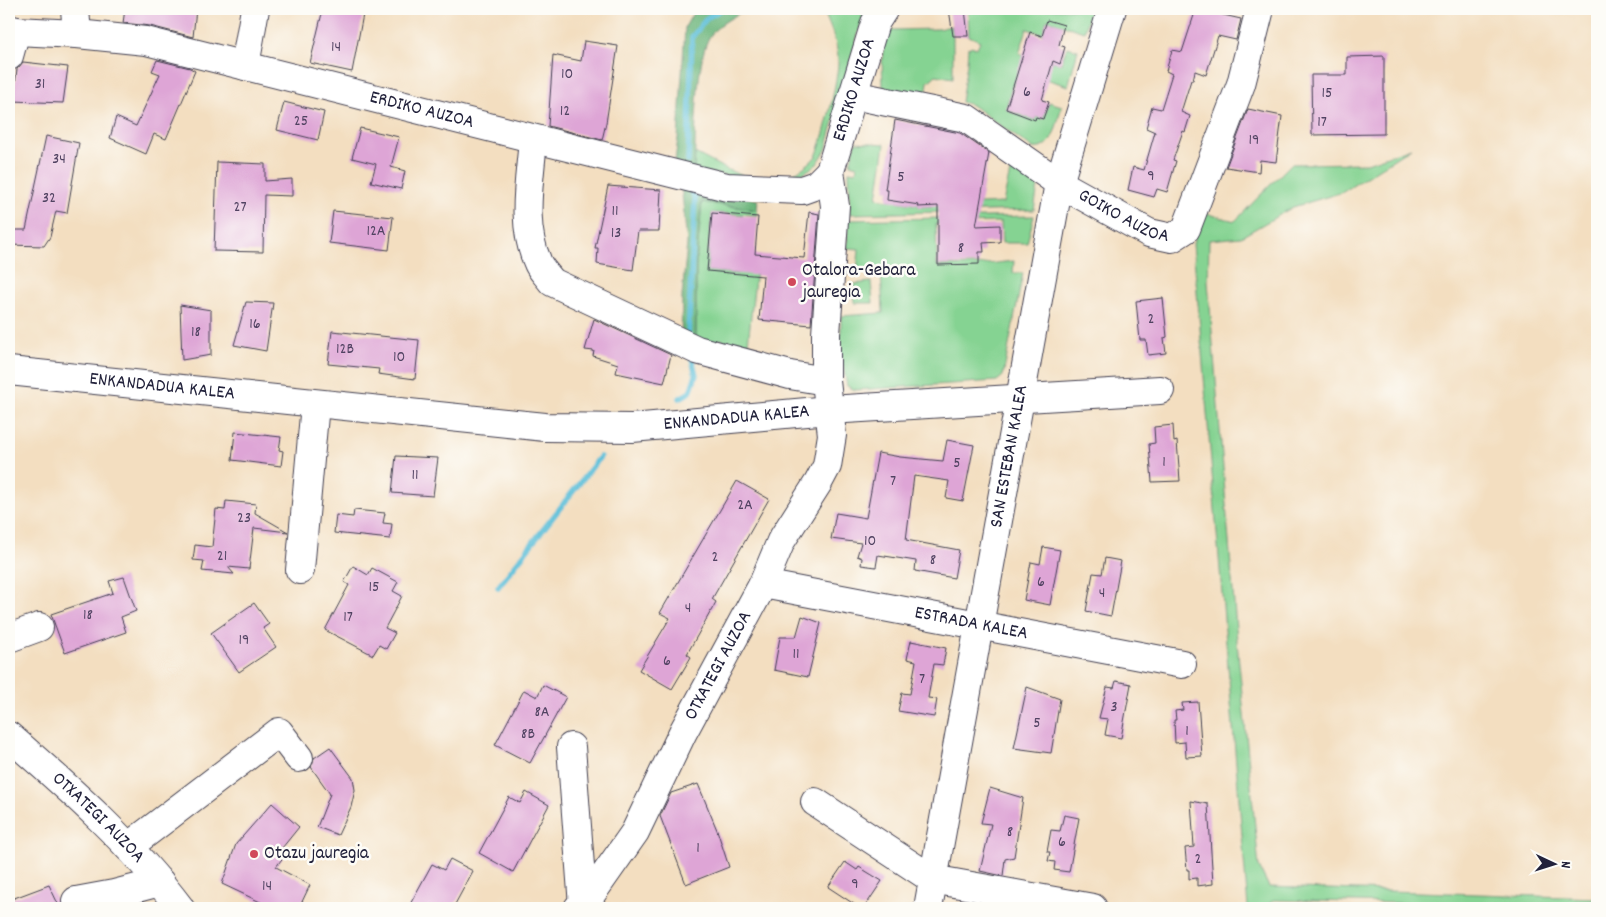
<svg xmlns="http://www.w3.org/2000/svg" width="1606" height="917" viewBox="0 0 1606 917" font-family="Dekko,sans-serif">
	<style>
		.green { fill: #85d392; stroke: #547a66 }
		.forest { fill: #6cb57c; stroke: #476c5c }
		.lines { fill: none; stroke-linecap: round; stroke-linejoin: round }
		.stream { stroke: #5abed8; stroke-width: 5.5 }
		.building { fill: #dea5d6 }
		.minor-casing { stroke: #413e4f; stroke-width: 30 }
		.minor { stroke: #fff; stroke-width: 28 }
		.poi-dot { fill: #d1495b; stroke: #fdfcf7; stroke-width: 2 }
		.labels { text-anchor: middle; dominant-baseline: central; stroke-width: 5; stroke-linejoin: round; paint-order: stroke }
		.number-label { font-size: 16px; fill: #514362 }
		.street-label { font-size: 19px; fill: #22223b; stroke: #fdfcf7 }
		.poi-label { font-size: 19px; fill: #22223b; stroke: #fdfcf7; text-anchor: start }
	</style>
	<rect width="100%" height="100%" fill="#fdfcf7"/>
	<filter id="ink" filterUnits="userSpaceOnUse"><feTurbulence type="fractalNoise" baseFrequency=".02" numOctaves="2"/><feDisplacementMap in="SourceGraphic" scale="10" xChannelSelector="R" yChannelSelector="G"/><feConvolveMatrix kernelMatrix="1 2 1 2 8 2 1 2 1" color-interpolation-filters="sRGB"/></filter>
	<filter id="wash" filterUnits="userSpaceOnUse"><feTurbulence type="fractalNoise" baseFrequency=".0096" numOctaves="4" result="noise"/><feDisplacementMap in="SourceGraphic" scale="20" xChannelSelector="R" yChannelSelector="G"/><feGaussianBlur stdDeviation="1.12" result="paint"/><feColorMatrix in="noise" values="0 0 0 0 0 0 0 0 0 0 0 0 0 0 0 0 0 1.4 0 .05"/><feComposite in="paint" operator="in"/></filter>
	<g filter="url(#wash)">
		<rect width="100%" height="100%" fill="#f3dec0"/>
		<path class="green" d="M823 9H865L826 150 817 164 801 175 782 183 694 171 695 153C716 164 749 183 774 181 785 180 809 166 816 156 823 144 839 75 838 60 838 42 829 25 823 9Z
			M968 9H1091L1084 32 1047 20 1043 34 1027 29 1019 54 1052 64 1053 61 1061 64 1067 47 1078 50 1068 86 1030 74 1016 79 1012 86 1006 109 1011 111V112L1035 120 1036 117 1043 119 1049 102 1062 106C1056 123 1055 152 1032 148L972 105 961 102 967 63 968 47 970 48 971 46 977 48 980 41 969 36Z
			M951 26 953 36V78L936 75 928 82 925 103 883 89C883 70 879 48 890 30L938 29Z
			M856 142 885 144 877 198 919 205V207L1003 203 1011 167 1038 186 1034 210 849 214 850 205 849 171 856 172 857 166 850 164Z
			M1411 148 1343 192 1293 207 1241 237 1209 240 1208 282 1238 653 1259 867 1269 887 1597 898V908L1274 900 1263 908H1248L1193 244 1200 212 1235 221 1291 164 1367 163Z
			M702 202 757 210 758 215 712 213 707 271 737 274 757 260 748 344 740 346 720 339 716 350 696 343V263Z
			M1034 216 1027 243H1002L1001 222 936 224 937 266 978 265 1014 261 1013 273H1023L1003 376 997 381 855 390 847 386 841 354V316L883 313 881 271 857 272 859 249 847 248 848 220Z
			M871 282 873 303H855L854 284Z"/>
		<path class="forest" d="M702 9H747C735 16 718 24 710 36 695 59 696 140 694 171L674 168 678 138 685 27 693 13Z
			M681 184 758 200 757 210 702 202 696 263V343L681 337 682 296 687 243Z"/>
		<g class="lines">
			<path class="stream" d="M688 161 692 37 707 18 722 9
				M688 336 695 198 689 187
				M680 398 690 392 696 375 692 359
				M498 587 600 457"/>
		</g>
		<g id="blocks">
			<path class="building" d="M125 9H196L193 37 150 26 123 23Z
				M323 9H364L352 72 310 63Z
				M949 9H965L968 36H953Z
				M1196 9H1221L1219 14 1241 19 1236 40 1218 36 1206 75 1195 71 1193 80H1191L1181 112 1190 116 1185 132 1183 131 1173 160 1176 161 1167 192 1157 189 1154 197 1128 190 1133 167 1144 170 1155 132 1146 128 1152 107 1161 109 1172 74 1166 71 1172 50 1182 52Z
				M1047 20 1064 25 1059 45 1065 47 1060 64 1053 61 1042 100 1049 102 1043 119 1036 117 1035 120 1006 109 1030 32 1042 36Z
				M584 41 618 46 606 123 602 140 548 126 553 55 581 61Z
				M1384 56V134L1312 135 1311 75H1347V57Z
				M157 60 190 68 195 71 166 139 154 134 146 154 110 138 116 117 136 126 160 74 152 71Z
				M23 62 68 67 63 103 13 101 17 69Z
				M284 102 324 112 318 140 277 130Z
				M1248 109 1282 116 1276 162 1260 160 1259 172 1226 167Z
				M895 120 960 133 989 153 976 226 1000 225V242L983 243 984 252H979V264L938 265V206L918 207 919 205 887 200 888 190H885Z
				M360 128 399 137 391 167 405 171 401 189 371 182 376 164 352 158Z
				M46 136 79 143 67 213 56 211 50 237 44 246 9 245V230H26Z
				M217 162 265 164V181L292 179V196L264 195 263 252 214 251Z
				M608 186 661 190 659 231H638L633 270 597 264 598 248H595Z
				M333 211 393 217 389 250 329 243Z
				M809 212 819 214 811 325 759 320 763 276 707 271 712 213 758 217 755 254 804 258Z
				M1163 298 1167 337 1164 338 1166 353 1148 355 1146 340H1140L1136 301Z
				M246 302 273 303 266 351 234 345Z
				M180 305 211 310V355L182 360Z
				M594 319 671 355 664 383 616 373 618 364 593 356 594 351 585 350Z
				M332 331 419 340 415 379 378 374 379 369 328 364Z
				M1173 425 1174 442 1177 441 1180 481 1152 482 1149 444 1155 443 1154 427Z
				M235 432 281 437 279 450 283 451 281 466 232 460Z
				M947 440 974 445 963 501 946 498 949 481 914 476 906 540 959 550 954 578 915 571 916 561 878 555 876 567 861 565 862 558 857 556 861 543 831 539 836 513 866 518 878 453 900 457 943 461Z
				M396 456 438 458 433 496 392 493Z
				M737 481 769 499 712 599 716 602 687 654 691 657 672 689 639 670 670 618 660 613Z
				M226 501 256 504 255 513 288 532 254 528 249 569 228 567 234 574 202 571 204 561 193 560 195 545 212 547 216 509 225 510Z
				M354 510 385 513 383 523 392 524 390 539 334 533 336 515 353 517Z
				M1043 547 1060 550 1050 605 1024 600 1031 562 1040 564Z
				M1105 558 1121 561 1111 616 1086 611 1093 573 1102 574Z
				M353 566 368 575 372 568 398 582 393 591 402 596 385 628 395 633 386 649 379 645 373 655 325 630 349 585 344 582Z
				M124 577 136 611 121 617 126 632 65 653 51 614 113 593 109 581Z
				M254 603 269 624 263 628 276 647 239 672 211 633Z
				M802 616 821 623 808 677 774 670 780 637H796Z
				M911 641 946 648 943 665 934 664 928 698 937 699 934 717 898 711 902 693 910 694 916 661 907 659Z
				M1116 681 1131 684 1121 738 1105 735 1108 719 1099 718 1107 687 1114 688Z
				M543 685 566 697 530 763 495 745 524 690 537 697Z
				M1027 687 1060 699 1051 753 1014 748Z
				M1198 702 1202 756 1186 757 1185 742 1175 743 1174 720H1176L1175 711 1183 710 1182 703Z
				M330 747 353 778 355 790 351 807 338 835 317 827 330 794 311 767 314 758Z
				M698 784 717 830 729 867 686 884 660 816 671 793Z
				M990 788 1023 798 1014 857 1005 859 1003 876 980 871 991 824 981 823Z
				M526 792 549 805 513 872 479 853 509 797 520 803Z
				M1191 801 1208 804 1213 884 1197 886V878L1189 879V870H1187L1185 848 1194 847Z
				M272 803 299 827 282 848 287 852 276 867 310 885 299 908H273L222 884 236 844Z
				M1064 815 1079 818 1069 872 1054 870 1055 862 1048 861 1050 852H1047L1051 830 1060 831Z
				M450 859 473 871 453 908H408L432 864 444 870Z
				M845 862 857 870 859 867 882 881 864 908H860L828 887Z
				M49 885 60 908H9V900Z"/>
		</g>
	</g>
	<g filter="url(#ink)">
		<use href="#blocks" fill-opacity="0" stroke="#413e4f" stroke-width="1"/>
		<g class="lines">
			<defs>
				<g id="minor">
					<path d="M75 9 77 34"/>
					<path id="s1" d="M9 29 16 31 77 34 146 41 727 187 802 190 816 185 830 171"/>
					<path d="M9 56 16 31"/>
					<path d="M245 66 255 9"/>
					<path id="s2" d="M853 95 966 118 1059 183 1149 233 1172 238 1186 229 1241 84 1260 9"/>
					<path d="M533 139C530 180 520 224 538 263 541 270 548 276 552 282L697 350 790 375 826 381"/>
					<path id="s3" d="M9 371 545 427 632 428 829 410 1160 390"/>
					<path d="M300 570 315 404"/>
					<path id="s4" d="M763 584 1182 664"/>
					<path d="M9 638 39 627"/>
					<path id="s5" d="M9 736C70 789 132 844 180 908"/>
					<path d="M571 747 583 906"/>
					<path d="M815 802 932 879 1093 908"/>
					<path d="M128 847 279 732 299 758"/>
					<path d="M76 901 114 894 160 882"/>
					<path id="s6" d="M578 908 583 906 635 832 683 732 763 584 781 541 818 483 827 466 832 435 826 381V334L835 206 830 171 875 23 884 9"/>
					<path id="s7" d="M928 908 1059 183 1112 9"/>
				</g>
			</defs>
			<use href="#minor" class="minor-casing"/>
			<use href="#minor" class="minor"/>
		</g>
	</g>
	<g class="poi-dot">
		<circle cx="792" cy="282" r="5"/>
		<circle cx="254" cy="854" r="5"/>
	</g>
	<g class="labels">
		<g class="number-label">
			<text x="336" y="47">14</text>
			<text x="567" y="74">10</text>
			<text x="40" y="84">31</text>
			<text x="1027" y="92">6</text>
			<text x="1327" y="93">15</text>
			<text x="565" y="111">12</text>
			<text x="301" y="121">25</text>
			<text x="1322" y="122">17</text>
			<text x="1254" y="140">19</text>
			<text x="59" y="159">34</text>
			<text x="1151" y="176">9</text>
			<text x="901" y="177">5</text>
			<text x="49" y="198">32</text>
			<text x="240" y="207">27</text>
			<text x="615" y="211">11</text>
			<text x="376" y="231">12A</text>
			<text x="616" y="233">13</text>
			<text x="961" y="248">8</text>
			<text x="1151" y="319">2</text>
			<text x="255" y="324">16</text>
			<text x="196" y="332">18</text>
			<text x="345" y="349">12B</text>
			<text x="399" y="357">10</text>
			<text x="1164" y="462">1</text>
			<text x="957" y="463">5</text>
			<text x="415" y="475">11</text>
			<text x="893" y="481">7</text>
			<text x="745" y="505">2A</text>
			<text x="244" y="518">23</text>
			<text x="870" y="541">10</text>
			<text x="222" y="556">21</text>
			<text x="715" y="557">2</text>
			<text x="933" y="560">8</text>
			<text x="1041" y="582">6</text>
			<text x="374" y="587">15</text>
			<text x="1102" y="593">4</text>
			<text x="688" y="608">4</text>
			<text x="88" y="615">18</text>
			<text x="348" y="617">17</text>
			<text x="244" y="640">19</text>
			<text x="796" y="654">11</text>
			<text x="667" y="661">6</text>
			<text x="922" y="679">7</text>
			<text x="1114" y="707">3</text>
			<text x="542" y="712">8A</text>
			<text x="1037" y="723">5</text>
			<text x="1187" y="731">1</text>
			<text x="528" y="734">8B</text>
			<text x="1010" y="832">8</text>
			<text x="1062" y="842">6</text>
			<text x="698" y="848">1</text>
			<text x="1198" y="859">2</text>
			<text x="855" y="884">9</text>
			<text x="267" y="886">14</text>
		</g>
		<g class="street-label">
			<text stroke="none"><textPath href="#s6" startOffset="891">ERDIKO AUZOA</textPath></text>
			<text stroke="none"><textPath href="#s1" startOffset="422">ERDIKO AUZOA</textPath></text>
			<text stroke="none"><textPath href="#s2" startOffset="302">GOIKO AUZOA</textPath></text>
			<text stroke="none"><textPath href="#s3" startOffset="154">ENKANDADUA KALEA</textPath></text>
			<text stroke="none"><textPath href="#s3" startOffset="731">ENKANDADUA KALEA</textPath></text>
			<text stroke="none"><textPath href="#s7" startOffset="459">SAN ESTEBAN KALEA</textPath></text>
			<text stroke="none"><textPath href="#s4" startOffset="212">ESTRADA KALEA</textPath></text>
			<text stroke="none"><textPath href="#s6" startOffset="282">OTXATEGI AUZOA</textPath></text>
			<text stroke="none"><textPath href="#s5" startOffset="121">OTXATEGI AUZOA</textPath></text>
		</g>
		<g class="poi-label">
			<text x="802" y="271">Otalora-Gebara<tspan x="802" dy="22">jauregia</tspan></text>
			<text x="264" y="854">Otazu jauregia</text>
		</g>
	</g>
	<rect width="1606" height="917" fill="none" stroke="#fdfcf7" stroke-width="30"/>
	<g transform="translate(1554 864) rotate(94)" stroke="#fdfcf7" stroke-width="4" paint-order="stroke">
	<path d="M0-4L9 19L0 12L-9 19Z" fill="#22223b"/>
	<text y="-8" font-size="14" font-weight="bold" text-anchor="middle" fill="#22223b">N</text>
	</g>
</svg>
